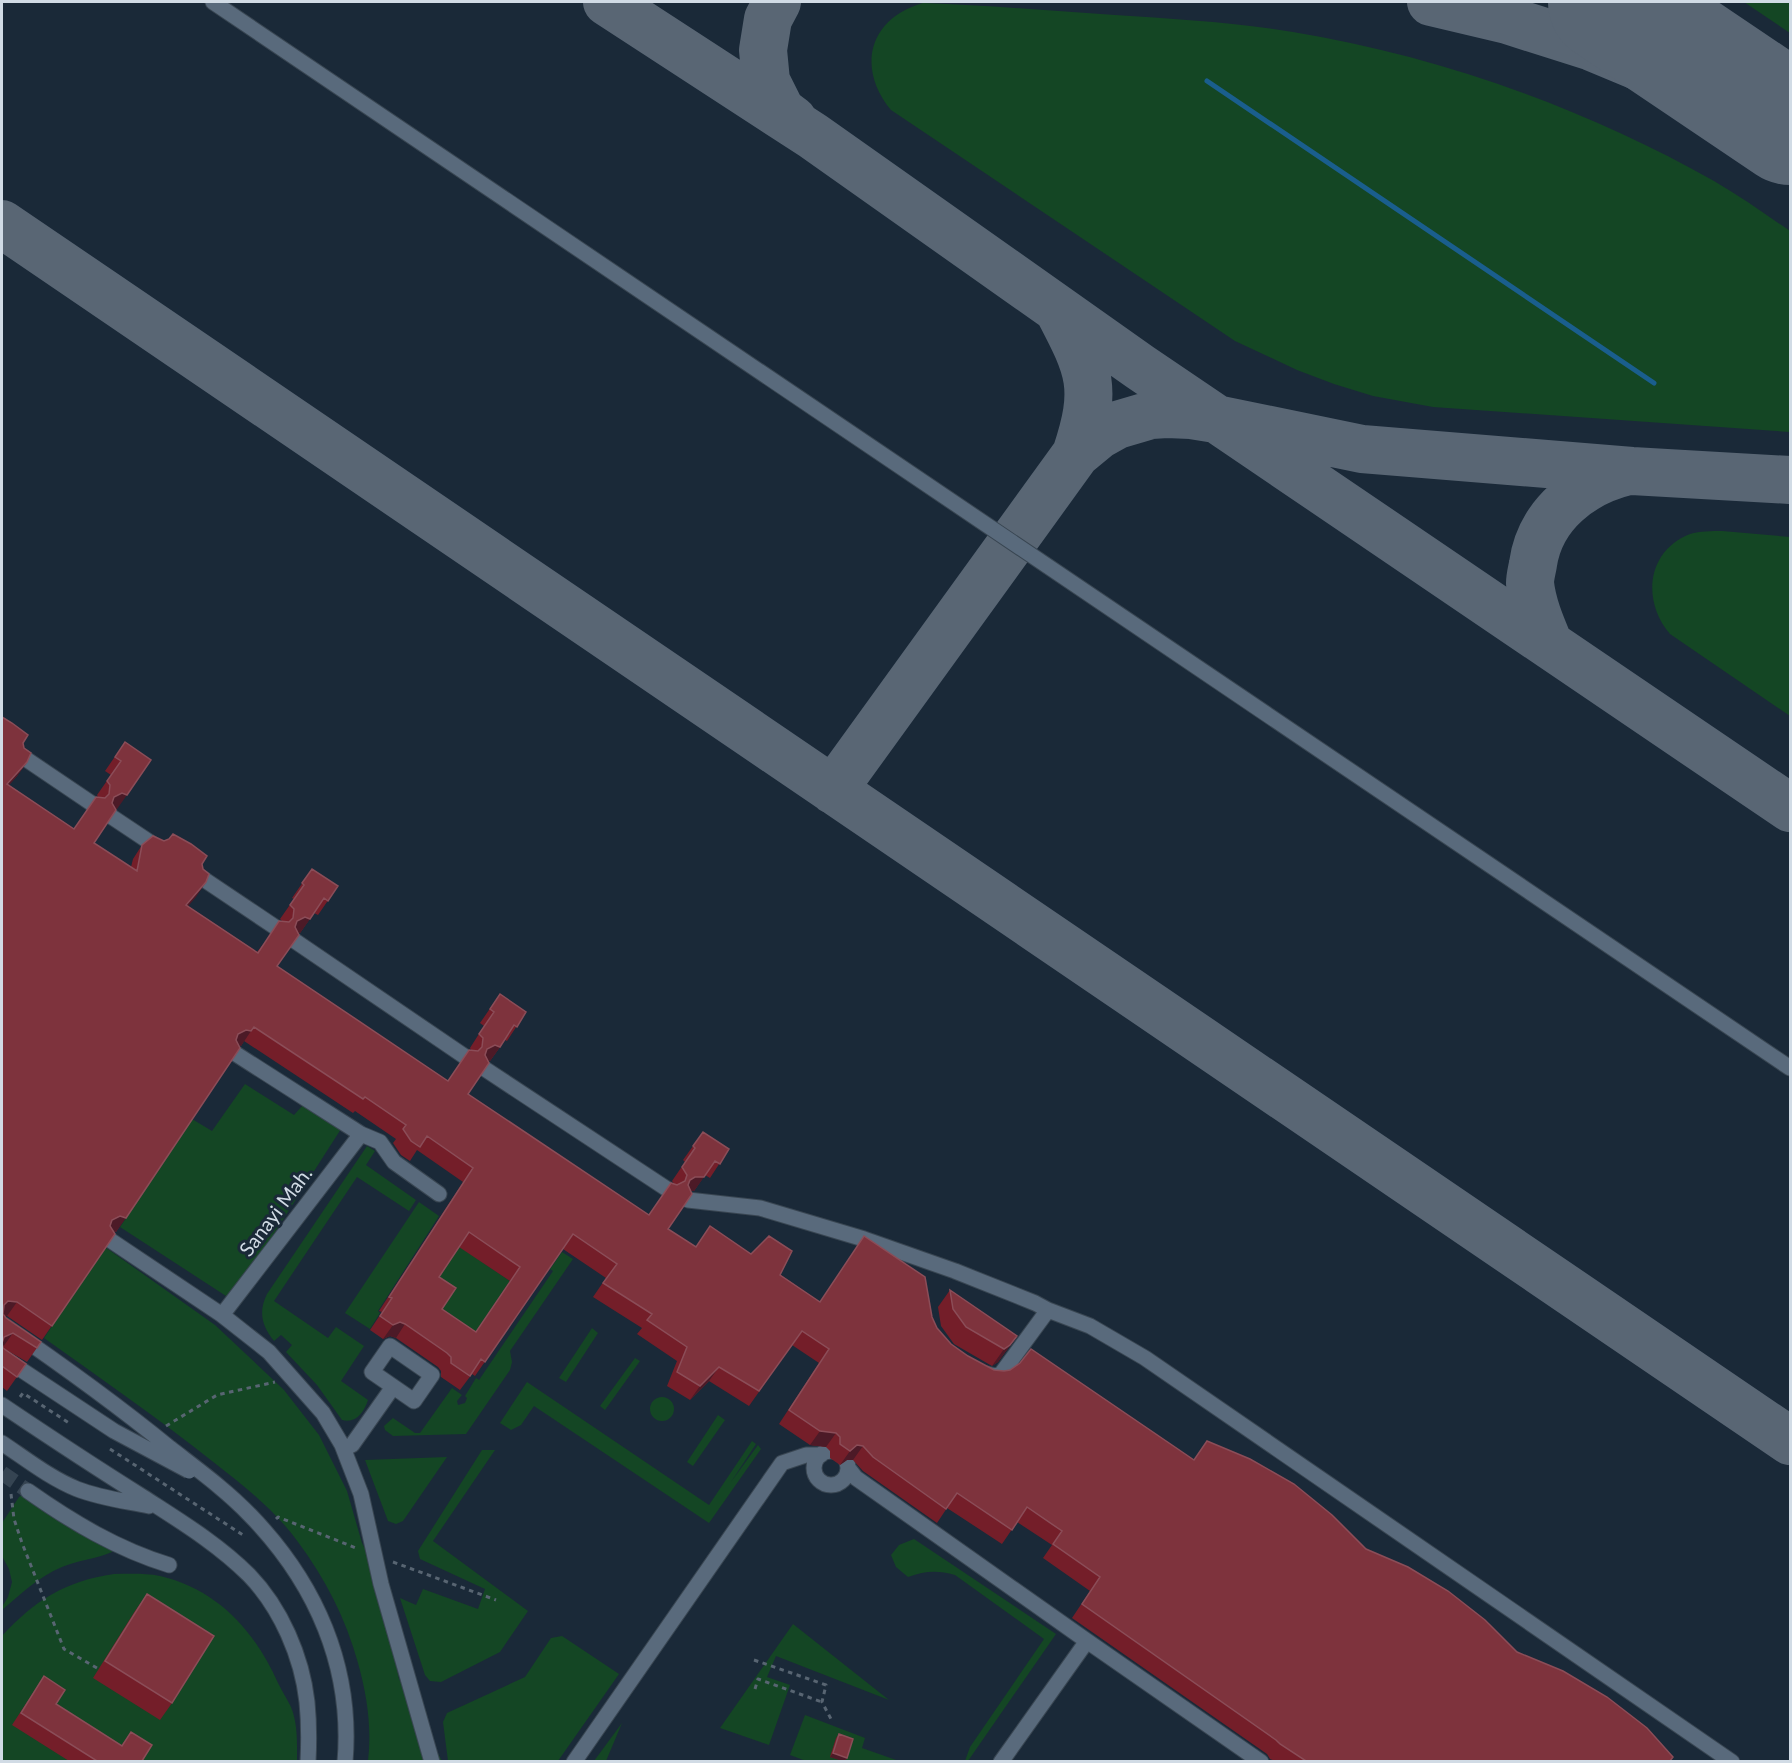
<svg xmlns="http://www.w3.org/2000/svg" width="1792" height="1763" viewBox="0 0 1792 1763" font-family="Lato,sans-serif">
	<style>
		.green { fill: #144624 }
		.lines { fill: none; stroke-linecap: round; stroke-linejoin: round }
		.stream { stroke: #1a5e8d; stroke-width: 5 }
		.taxiway { stroke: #596674; stroke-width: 48 }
		.runway { stroke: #596674; stroke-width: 122 }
		.minor-tunnel { stroke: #354452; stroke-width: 15; stroke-dasharray: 15 8; stroke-linecap: butt }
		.minor-casing { stroke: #394652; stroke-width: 17 }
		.path { stroke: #586572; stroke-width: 3; stroke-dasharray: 4.5 4.5; stroke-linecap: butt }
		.minor { stroke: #596a7c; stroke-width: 15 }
		.minor-bridge-casing { stroke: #394652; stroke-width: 17; stroke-linecap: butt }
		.minor-bridge { stroke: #596a7c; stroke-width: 15 }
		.wall { fill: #741e29; fill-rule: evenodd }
		.shaded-wall { fill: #4c1a27 }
		.building { fill: #7e333d; stroke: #8b4d58; stroke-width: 1.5; fill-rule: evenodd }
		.labels { text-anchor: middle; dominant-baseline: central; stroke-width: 6; stroke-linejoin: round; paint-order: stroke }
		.street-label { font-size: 20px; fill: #d1dbe5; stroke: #1a2938 }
	</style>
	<rect width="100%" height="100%" fill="#1a2938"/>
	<path class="green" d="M1744 2H1790V33Z
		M923 3C987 5 1051 11 1115 15 1174 19 1234 22 1293 32 1439 56 1585 108 1714 181 1740 196 1765 214 1790 231V432L1433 407 1373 396 1334 384 1297 370 1235 341 891 110C856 68 869 18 923 3Z
		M1722 531 1790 537V716L1670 634C1642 602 1646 551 1690 534 1700 531 1712 531 1722 531Z
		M245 1084 294 1115 303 1105 341 1129 243 1282 230 1295 226 1296 120 1227 192 1119 212 1131Z
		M367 1146 375 1151 366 1165 416 1200 409 1211 357 1177 274 1301 328 1338 336 1327 364 1346 341 1381 368 1400C364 1412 356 1424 342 1420L317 1385 286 1352 292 1345 281 1335 274 1341C262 1326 258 1312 267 1294Z
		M419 1202 439 1216 378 1311 380 1313 370 1329 345 1313Z
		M459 1246 510 1281 466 1346 429 1291Z
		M105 1247 215 1325 284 1390 319 1435 347 1491 362 1543 376 1569 399 1679 442 1761H368C372 1728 367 1695 358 1663 346 1619 325 1578 298 1542 275 1510 243 1485 212 1461 158 1418 100 1378 44 1338Z
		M562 1252 573 1259 510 1351 512 1362 510 1370 466 1434 393 1436 385 1430 384 1426 393 1418 415 1433H420L452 1388 462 1395 457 1401 458 1405 465 1403 467 1398 465 1396 476 1378 479 1380 553 1271 550 1269Z
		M592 1328 598 1333 566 1382 559 1378Z
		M635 1358 640 1361 605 1410 600 1406Z
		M527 1382 709 1505 752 1441 756 1444 731 1482 758 1445 761 1449 709 1523 534 1406 521 1425 511 1430 500 1423Z
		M650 1409a12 12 0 1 1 24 0a12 12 0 1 1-24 0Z
		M718 1415 725 1420 693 1466 687 1462Z
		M482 1450H495L433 1541 528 1611 500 1652 441 1682 430 1681 425 1675 400 1598 416 1605 423 1589 478 1609 485 1589 420 1559 418 1551Z
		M447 1457 403 1521 396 1524 388 1521 365 1460Z
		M22 1495 112 1549V1552C97 1559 78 1560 62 1567 38 1577 21 1594 2 1610V1607L8 1597 12 1582 9 1569 2 1556V1523L19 1497Z
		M914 1539 1056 1634 968 1761H965L970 1747 1044 1639 955 1575C937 1570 925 1571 908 1577L896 1567 891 1555 899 1545Z
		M114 1574C129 1574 145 1573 160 1576 217 1589 255 1631 278 1683 282 1691 287 1699 291 1707 298 1724 297 1744 297 1761H2V1636C34 1601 65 1581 114 1574Z
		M793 1624 889 1700 776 1656 767 1677 790 1685 769 1745 720 1728Z
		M562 1636 619 1674 558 1761H448L443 1722 447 1713 525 1677 551 1638Z
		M805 1715 865 1738 862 1748 899 1761H806L790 1755Z
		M622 1723 606 1761H594Z"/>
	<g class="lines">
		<path class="stream" d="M1207 81 1654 383"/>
		<path class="taxiway" d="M607 2 813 136 1140 367 1790 808
			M777 2 768 19 763 50 766 81 781 111 793 120
			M1431 2 1507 20 1592 47 1729 104 1790 136
			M2 224 1790 1441
			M1059 311C1090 370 1098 388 1076 454
			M1549 644C1541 625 1532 604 1530 583 1530 577 1532 570 1533 564 1540 514 1582 482 1629 471
			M833 790 1076 454 1099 435 1117 425 1151 415 1167 414 1191 415 1216 419 1362 449 1632 471 1790 480"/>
		<path class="runway" d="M1609 2 1790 124"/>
		<path class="minor-tunnel" d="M2 1473 28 1491"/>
		<defs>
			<path id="minor" d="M213 2 1790 1068
				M23 757 91 803
				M112 817 154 845
				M202 878 275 927
				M295 941 464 1056
				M236 1054 361 1134 380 1142 394 1162 439 1194
				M485 1069 667 1189
				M688 1200 760 1208 864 1239 955 1271 1035 1303 1048 1310 1090 1326 1145 1358 1732 1762
				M110 1240 222 1315 269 1352 323 1413 342 1445 361 1494 381 1584 432 1762
				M222 1315 361 1134
				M390 1346 432 1375 414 1401 372 1372Z
				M987 1374 995 1376 1001 1374 1048 1310
				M2 1405C48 1436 95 1467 143 1497 180 1521 218 1544 249 1575 281 1608 302 1657 307 1702 309 1722 309 1742 308 1762
				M2 1443C26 1459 50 1478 77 1489 100 1498 125 1501 149 1506
				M352 1445 393 1387
				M814 1468a17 17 0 1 1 34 0a17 17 0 1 1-34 0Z
				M849 1469 856 1478 1087 1641 1261 1762
				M28 1491C72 1522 117 1549 169 1565
				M574 1762 782 1463 806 1455H821
				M1001 1762 1087 1641"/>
		</defs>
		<use href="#minor" class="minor-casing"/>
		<path class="path" d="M20 1397 23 1393 69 1423
			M166 1426 217 1395 275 1382
			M110 1449 246 1537
			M11 1494 14 1519 22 1543 64 1649 97 1668
			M276 1519 278 1517 356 1548
			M393 1562 496 1600
			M754 1660 826 1685 822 1702 831 1719
			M755 1689 758 1679 822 1702"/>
		<use href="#minor" class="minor"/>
		<defs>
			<path id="minor-bridge" d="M2 1324C59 1363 116 1404 170 1448 197 1469 226 1490 250 1515 316 1583 353 1667 345 1762
				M2 1357 114 1431 189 1471"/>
		</defs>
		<use href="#minor-bridge" class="minor-bridge-casing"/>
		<use href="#minor-bridge" class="minor-bridge"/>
	</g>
	<path class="wall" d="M2 717 23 743 27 762 17 776 9 785 74 829 98 797 97 795 111 775 105 771 125 742 117 809 115 808 94 843 131 867 133 859 142 845 202 864 206 882 188 906 257 952 282 921 280 919 294 899 292 898 312 869 338 886 318 915 314 913 300 933 298 932 277 966 448 1081 471 1050 470 1048 484 1026 480 1023 500 994 526 1012 507 1041 505 1040 490 1061 488 1060 468 1094 648 1215 674 1184 672 1181 685 1162 683 1160 703 1132 729 1149 710 1178 705 1175 694 1191H691L668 1229 696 1247 710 1226 820 1302 932 1317 937 1328 951 1344 968 1356 994 1370 1194 1460 1366 1549 1517 1652 1670 1761H1275L1270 1759 1267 1754 1072 1618 1090 1591 1043 1558 1052 1545 1017 1522 1002 1544 947 1508 937 1523 863 1471 853 1460H847L840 1465 830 1458V1451L826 1447 810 1445 779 1424 819 1363 792 1345 749 1406 709 1381 690 1400 667 1386 677 1361 637 1334 642 1328 593 1297 606 1278 563 1249 475 1376 472 1374 460 1390 441 1377V1371L438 1367 396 1338 390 1336 383 1339 370 1330 382 1312 379 1311 463 1182 417 1150 410 1161 401 1155 393 1143 396 1139 355 1111 353 1113 244 1041 241 1046 239 1045 116 1232 113 1231 115 1234 42 1340 7 1316H4L41 1342 27 1362 3 1348 26 1364 7 1391 2 1387ZM459 1247 510 1281 476 1332 442 1309 439 1277Z
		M950 1290 1017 1336 998 1362 992 1366 954 1344 941 1326 938 1307Z
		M147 1594 172 1703 160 1720 93 1678 135 1611Z
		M44 1676 56 1704 121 1746 131 1732 142 1761H69L12 1725Z
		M839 1734 847 1758 845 1761 830 1757 836 1738Z"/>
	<path class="shaded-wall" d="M27 762 17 776 2 793 7 784Z
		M122 793 127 795 117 809 112 807 104 811 114 797Z
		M206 882 196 897 177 919 186 905Z
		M305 917 310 919 300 933 295 931 287 935 297 921Z
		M246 1030 251 1031 241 1046 236 1044 228 1048 238 1034Z
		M495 1045 500 1047 490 1061 485 1059 477 1063 487 1049Z
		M695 1177H704L694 1191H685L690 1180Z
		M120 1216 126 1218 116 1232 110 1230 102 1234 112 1220Z
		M8 1301 17 1302 7 1316 2 1315 4 1305Z
		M400 1322 405 1324 396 1338 390 1336 383 1339 393 1325Z
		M13 1333 3 1347 2 1341 4 1337Z
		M1017 1336 998 1362 992 1366 1004 1349Z
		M719 1367 709 1381 690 1400 700 1386Z
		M820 1431 836 1433 826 1447 810 1445Z
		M857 1445 863 1446 853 1460H847L840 1465 850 1451Z
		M833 1753 847 1758 845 1761H842L830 1757Z"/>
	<path class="building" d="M2 717 12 723 28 735 23 743 24 748 31 753 27 762 7 784 74 829 96 797 105 798 109 794 110 785 107 781 121 761 115 757 125 742 151 760 127 795 122 793 114 797 112 803 116 810 94 843 137 871 142 845 153 836 164 841 169 839 173 834 191 844 207 856 202 864 203 869 209 874 206 882 186 905 258 953 279 921 289 922 293 918 294 909 290 905 304 885 302 883 312 869 338 886 328 901 324 898 310 919 305 917 297 921 295 927 299 935 277 966 448 1081 469 1050 478 1051 482 1047 483 1038 479 1034 494 1012 490 1009 500 994 526 1012 517 1027 514 1025 500 1047 495 1045 487 1049 485 1055 489 1063 468 1094 649 1215 671 1183 677 1185 685 1181 687 1175 682 1167 695 1148 693 1146 703 1132 729 1149 720 1164 715 1161 704 1177H695L690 1180 688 1185 692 1194 668 1229 696 1247 710 1226 751 1254 769 1236 792 1251 780 1275 820 1302 864 1236 925 1277 932 1317 937 1328 951 1344 968 1356 994 1370 1004 1371 1010 1370 1020 1363 1031 1349 1194 1460 1207 1441 1250 1459 1294 1484 1332 1515 1366 1549 1408 1567 1448 1591 1485 1620 1517 1652 1563 1671 1607 1697 1647 1728 1673 1757 1670 1761H1306L1280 1744 1276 1740 1082 1604 1100 1577 1053 1544 1062 1531 1027 1507 1012 1530 957 1493 946 1509 873 1457 863 1446 857 1445 850 1451 840 1444V1437L836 1433 820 1431 789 1410 829 1349 802 1331 759 1391 719 1367 700 1386 677 1372 687 1347 647 1320 652 1314 603 1283 617 1264 573 1234 485 1362 481 1359 470 1376 451 1363V1357L447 1353 405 1324 400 1322 393 1325 380 1316 392 1298 389 1297 473 1168 427 1136 420 1147 411 1141 403 1129 406 1125 365 1097 363 1099 254 1027 251 1031 246 1030 238 1034 236 1040 240 1048 126 1218 120 1216 112 1220 110 1226 115 1234 52 1326 17 1302 8 1301 4 1305 3 1314 6 1318 41 1342 37 1348 13 1333 4 1337 2 1343 3 1348 26 1364 17 1377 2 1366ZM469 1232 520 1267 476 1332 442 1309 456 1288 439 1277Z
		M950 1290 1017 1336 1010 1345 1004 1349 966 1327 953 1309Z
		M147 1594 214 1636 172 1703 105 1661Z
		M44 1676 65 1690 56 1704 122 1746 131 1732 152 1745 142 1761H97L21 1713Z
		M839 1734 853 1739 847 1758 833 1753Z"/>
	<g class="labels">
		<g class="street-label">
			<text transform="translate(275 1211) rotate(-53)">Sanayi Mah.</text>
		</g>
	</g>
	<rect width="1792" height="1763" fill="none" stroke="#d1dbe5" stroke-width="6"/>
</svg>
